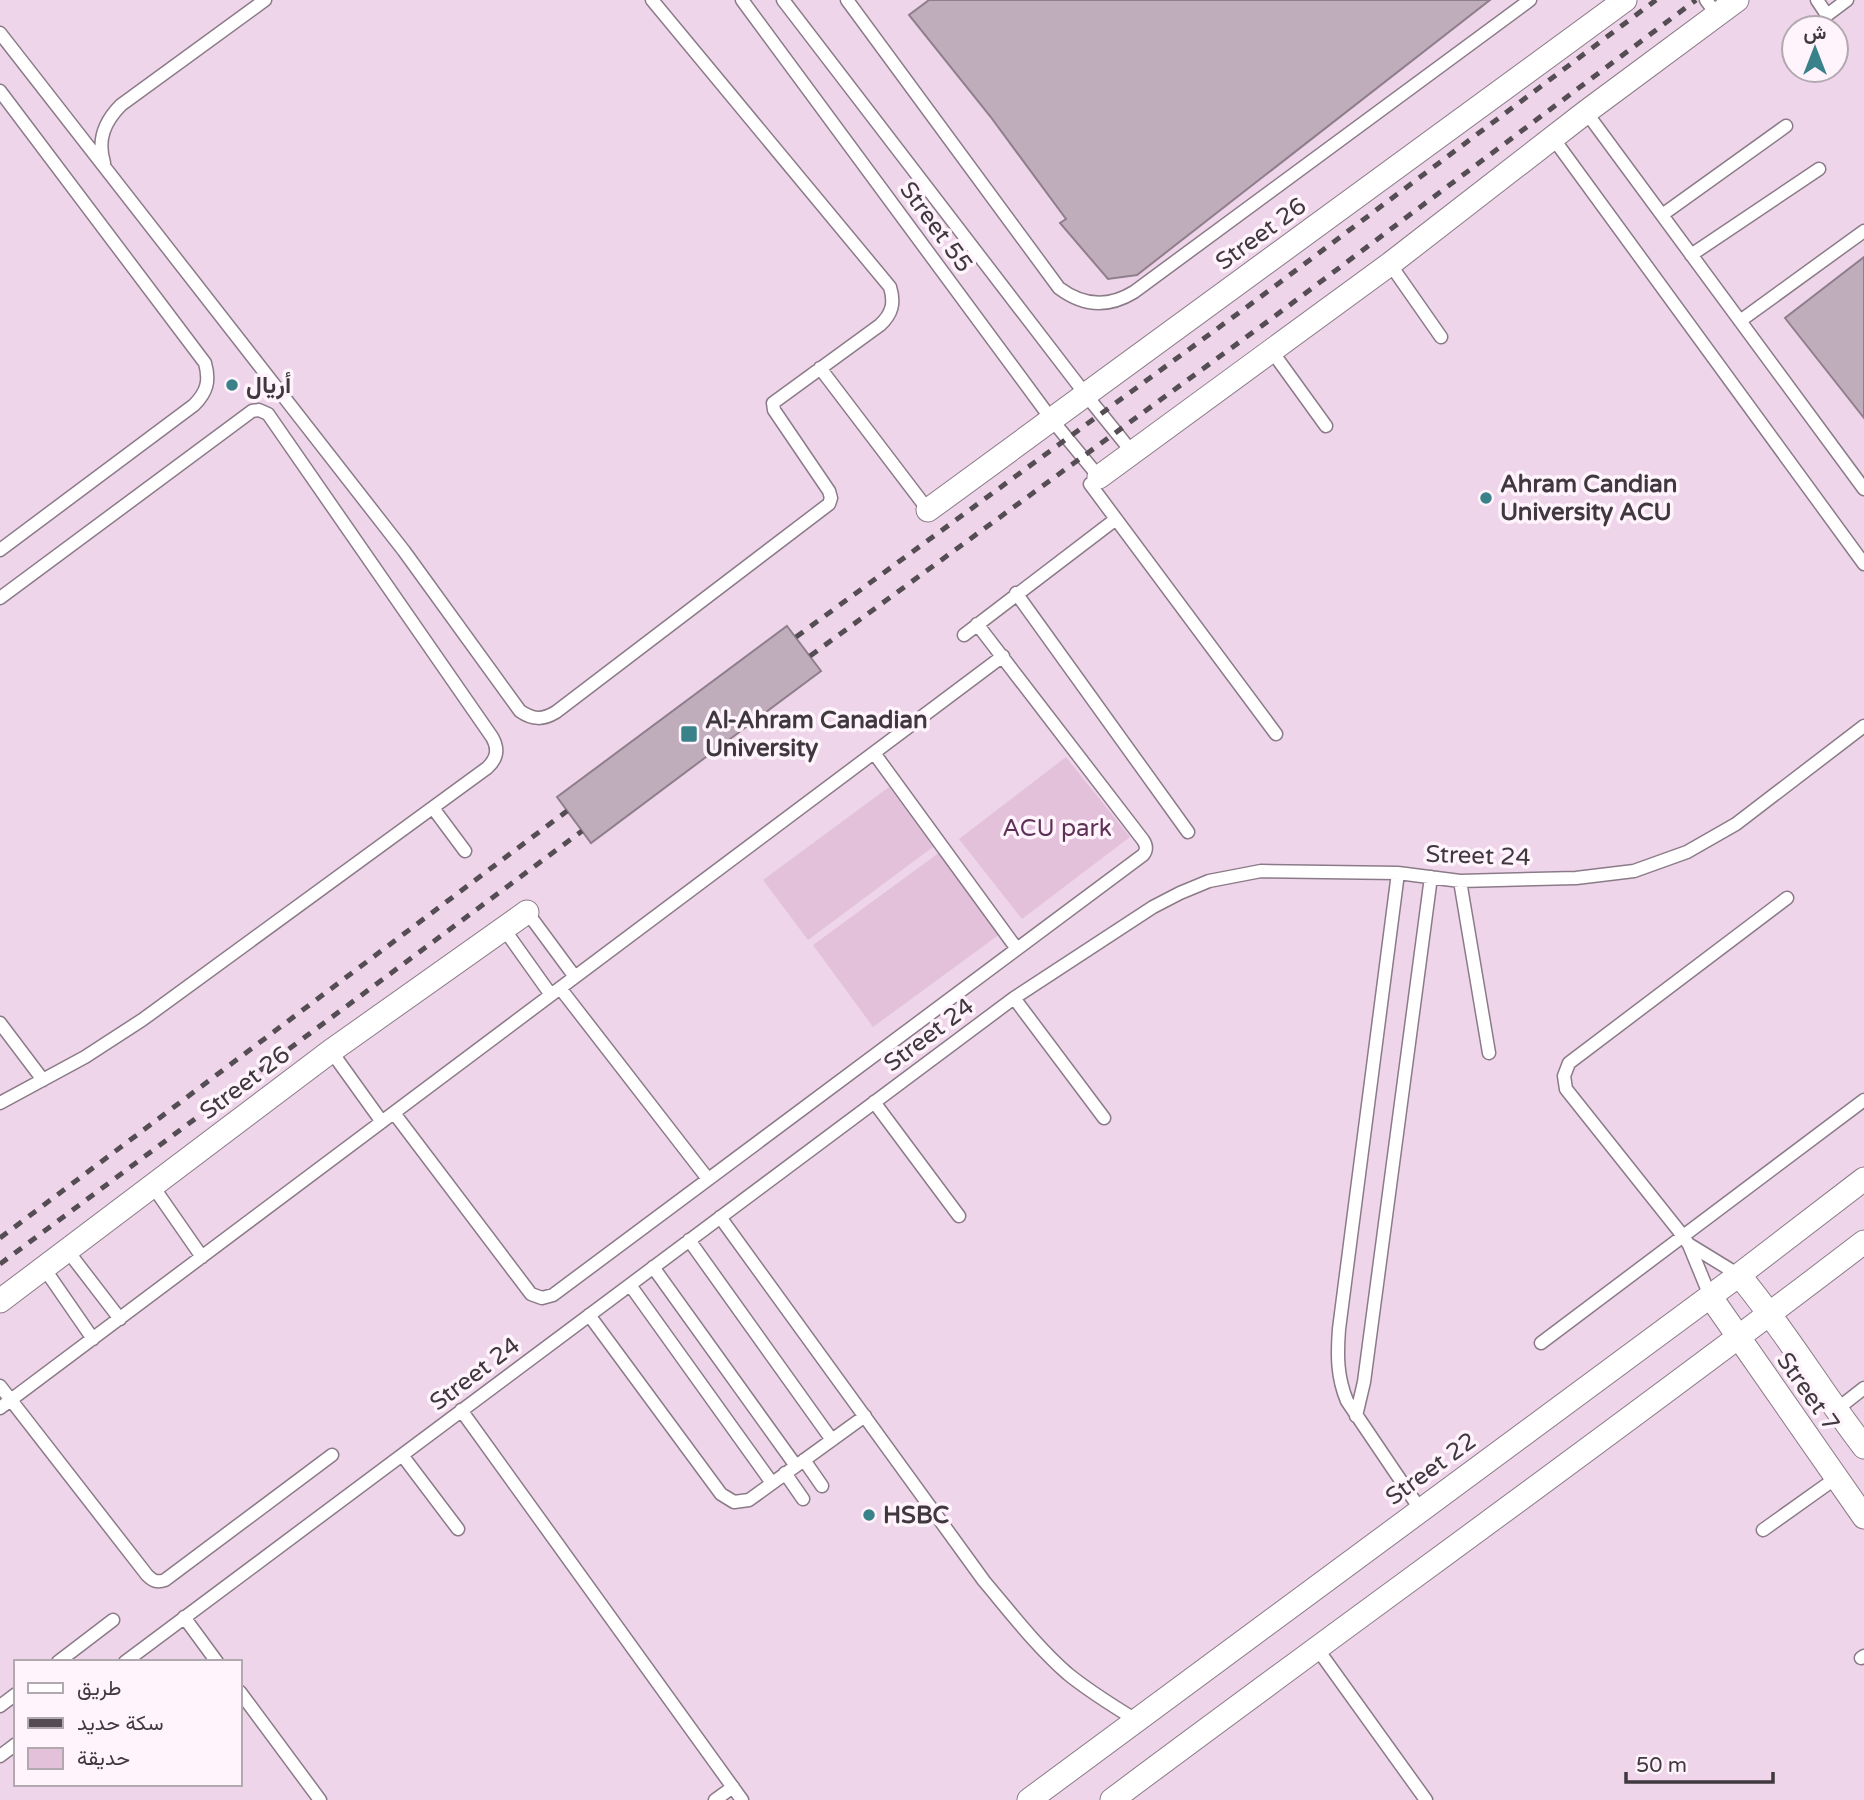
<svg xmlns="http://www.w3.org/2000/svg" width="1864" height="1800" viewBox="0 0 1864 1800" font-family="'Varela Round',Vazirmatn,sans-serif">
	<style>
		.built { fill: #efd5e9; fill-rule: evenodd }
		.green { fill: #e3c1db }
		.building { fill: #bfadbb; stroke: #8f7e8c; stroke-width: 2 }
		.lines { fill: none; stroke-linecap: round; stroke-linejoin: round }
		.service-casing { stroke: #8b7b88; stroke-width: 15 }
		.minor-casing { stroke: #8b7b88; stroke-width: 25 }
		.service { stroke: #fff; stroke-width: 12 }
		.minor { stroke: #fff; stroke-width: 23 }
		.rail { stroke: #554d54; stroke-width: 5; stroke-dasharray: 9 9; stroke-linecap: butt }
		.poi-dot { fill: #3a8289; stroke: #fff3fc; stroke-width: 2.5 }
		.labels { text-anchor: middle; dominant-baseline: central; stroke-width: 7; stroke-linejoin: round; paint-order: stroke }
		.street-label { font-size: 24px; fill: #3f383e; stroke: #fff3fc }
		.poi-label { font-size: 24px; font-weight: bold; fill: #3f383e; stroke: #fff3fc; text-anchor: start }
		.park-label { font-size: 24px; fill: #5d3156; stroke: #fff3fc }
	</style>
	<rect width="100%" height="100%" fill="#f6e4f2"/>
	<path class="built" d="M0 0H1864V1800H0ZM1794 28H1836V70H1794ZM16 1662H240V1784H16Z"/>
	<path class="green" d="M1066 757 1130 837 1022 919 959 839Z
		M889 787 933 847 808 940 763 880Z
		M940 852 1000 934 873 1027 813 945Z"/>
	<path class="building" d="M929 0H1490L1137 275 1108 279 1060 223 1066 219 990 116 909 15Z
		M1864 257V418L1785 318Z
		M787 626 821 671 591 843 557 797Z"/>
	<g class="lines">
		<defs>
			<path id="service" d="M742 0 1052 420 1099 477
				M783 0 1086 395 1132 452
				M847 0 1059 288C1083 306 1108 308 1134 292L1530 0
				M1706 0 1717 15
				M1817 0 1827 15 1847 0
				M0 33 404 551 520 711C533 720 543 720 556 712L829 504 831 498 829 491 774 410 773 403 880 325C892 314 895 303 890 287L652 0
				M0 91 205 363C210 381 207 392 194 405L0 550
				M1586 112 1864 489
				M1553 138 1864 564
				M104 163C97 140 104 122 121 105L265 0
				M1662 215 1786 126
				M1691 255 1819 169
				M1390 264 1441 337
				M1740 321 1864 231
				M1271 350 1326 426
				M820 368 928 510
				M1090 484 1276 734
				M1016 593 1188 832
				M0 598 252 411 259 410 268 414 492 737C499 749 497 759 487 768L142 1020 85 1057 0 1103
				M964 635 1116 519
				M874 753 1017 949
				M433 808 465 851
				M1398 873 1339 1329C1337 1355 1337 1377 1347 1401L1420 1509
				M1460 881 1489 1053
				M527 912 575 977
				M504 929 551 995
				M560 988 708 1179
				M1014 998 1104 1118
				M0 1023 43 1080
				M331 1051 382 1122
				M874 1102 959 1216
				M394 1113 531 1294 542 1298 553 1295 1143 855C1147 850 1147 846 1143 840L977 624
				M152 1185 202 1257
				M720 1217 984 1581C1011 1613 1037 1647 1068 1674 1089 1691 1113 1706 1136 1720
				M689 1240 832 1440
				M1690 1245 1739 1275
				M67 1250 120 1319
				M653 1267 796 1466
				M44 1268 93 1339
				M630 1285 772 1483
				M1710 1296 1689 1245 1683 1236 1566 1089 1564 1076 1569 1063 1787 898
				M589 1315 721 1494 734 1502 749 1500 865 1416
				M1541 1343 1864 1100
				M0 1386 147 1575C153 1581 157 1583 165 1580L332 1455
				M0 1408 1003 656
				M461 1410 742 1800
				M1836 1410 1864 1388
				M1356 1416 1364 1382 1431 877
				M402 1455 458 1529
				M804 1460 822 1486
				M785 1473 803 1499
				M1763 1530 1836 1478
				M184 1617 217 1662
				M1316 1647 1426 1800
				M1861 1658 1864 1656
				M58 1662 113 1620
				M125 1662 1014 998 1153 907 1180 893 1209 881 1261 871 1398 873 1460 881 1576 878 1634 871 1687 852 1736 824 1864 726
				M240 1692 320 1800
				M0 1706 16 1694
				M0 1756 16 1744
				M715 1800 733 1787"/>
			<path id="minor" d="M1099 477 1390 264 1586 112 1737 0
				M928 510 1625 0
				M1739 1275C1785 1330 1821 1391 1864 1447
				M1710 1296 1864 1517
				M0 1301 331 1051 527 912
				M1029 1800 1739 1275 1864 1179
				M1112 1800C1362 1613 1616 1432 1864 1242"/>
		</defs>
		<use href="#service" class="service-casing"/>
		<use href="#minor" class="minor-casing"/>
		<use href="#service" class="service"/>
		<use href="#minor" class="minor"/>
		<path class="rail" d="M796 637 1255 301 1656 0
			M810 656 1271 319 1696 0
			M0 1238 567 811
			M0 1264 582 831"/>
	</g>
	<g class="poi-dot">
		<circle cx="232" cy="385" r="7"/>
		<circle cx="1486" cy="498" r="7"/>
		<rect x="680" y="725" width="18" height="18" rx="3.5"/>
		<circle cx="869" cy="1515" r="7"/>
	</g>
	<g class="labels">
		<g class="street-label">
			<text transform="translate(936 227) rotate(54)">Street 55</text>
			<text transform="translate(1261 234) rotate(-36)">Street 26</text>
			<text transform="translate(1478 856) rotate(2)">Street 24</text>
			<text transform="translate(929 1035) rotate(-37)">Street 24</text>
			<text transform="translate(245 1083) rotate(-37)">Street 26</text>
			<text transform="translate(475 1374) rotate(-37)">Street 24</text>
			<text transform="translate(1808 1392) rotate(55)">Street 7</text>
			<text transform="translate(1431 1469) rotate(-36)">Street 22</text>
		</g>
		<g class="poi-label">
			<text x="246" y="385">أريال</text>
			<text x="1500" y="484">Ahram Candian<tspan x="1500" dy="28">University ACU</tspan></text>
			<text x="705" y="720">Al-Ahram Canadian<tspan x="705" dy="28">University</tspan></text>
			<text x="883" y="1515">HSBC</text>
		</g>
		<g class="park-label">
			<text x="1057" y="828">ACU park</text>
		</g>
	</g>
	<rect x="14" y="1660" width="228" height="126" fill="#fff3fc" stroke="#b2a8b0" stroke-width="2"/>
	<rect x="28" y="1683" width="35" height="10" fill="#ffffff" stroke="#b2a8b0" stroke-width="2"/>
	<text x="77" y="1695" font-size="21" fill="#3f383e">طريق</text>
	<rect x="28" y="1718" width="35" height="10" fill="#554d54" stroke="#b2a8b0" stroke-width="2"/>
	<text x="77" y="1730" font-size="21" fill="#3f383e">سكة حديد</text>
	<rect x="28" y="1748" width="35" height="21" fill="#e3c1db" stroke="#b2a8b0" stroke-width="2"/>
	<text x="77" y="1765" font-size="21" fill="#3f383e">حديقة</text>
	<g transform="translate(1815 49)"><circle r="33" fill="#fff3fc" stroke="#b2a8b0" stroke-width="2"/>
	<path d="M0-5L12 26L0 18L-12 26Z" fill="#3a8289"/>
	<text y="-10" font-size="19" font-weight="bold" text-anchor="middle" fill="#3f383e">ش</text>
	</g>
	<path d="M1626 1772v10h147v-10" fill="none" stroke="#3f383e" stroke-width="3.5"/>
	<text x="1636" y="1772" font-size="21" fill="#3f383e" stroke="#fff3fc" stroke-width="5" paint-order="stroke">50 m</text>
</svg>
